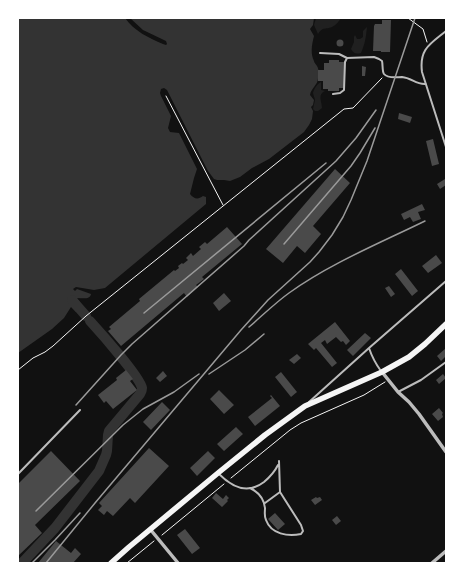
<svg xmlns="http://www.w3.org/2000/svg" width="464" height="581" viewBox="0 0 464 581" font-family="'Fira Sans Condensed',sans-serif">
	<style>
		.green { fill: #202020 }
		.water { fill: #333 }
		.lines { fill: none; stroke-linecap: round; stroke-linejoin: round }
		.river { stroke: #333; stroke-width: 10 }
		.building { fill: #4a4a4a }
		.path { stroke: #f5f5f5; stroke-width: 1 }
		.service { stroke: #bcbcbc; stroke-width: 2 }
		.minor { stroke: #bcbcbc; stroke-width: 3.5 }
		.primary { stroke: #f5f5f5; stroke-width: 5.5 }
		.rail { stroke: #9a9a9a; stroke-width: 1.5 }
	</style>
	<rect width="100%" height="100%" fill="#111"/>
	<path class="green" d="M316 18H341C339 21 336 25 332 27 325 30 323 26 318 34L314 25Z
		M367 27C366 37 365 44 361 53 356 54 354 54 351 49L354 42V37L355 35 357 39H360L363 37V31Z
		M321 82V90L325 91C317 95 322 101 322 108L318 111H315L313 109 315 100 313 93C314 89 317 84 321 82Z"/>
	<path class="water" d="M18 18H125C134 31 149 38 163 44L166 45 167 44 166 41 143 30 130 18H314L313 25 310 29 314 36C312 44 310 53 314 61 314 63 316 64 317 66 319 69 319 75 318 78 318 85 311 88 310 95L314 100 313 105 311 107 313 111 312 119 309 125 304 132 269 159 252 168 240 177 230 181 224 180H217L214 179 208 171 167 90 164 88 161 89 160 93 161 96 171 116 168 128 170 132 179 133 197 169 194 178 190 194C194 199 198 200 203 196L206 197V204L105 288 94 290 76 287 73 289 75 291 77 289 91 294C90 300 82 298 77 298L83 307 76 312 71 307 64 318 52 329 18 353Z"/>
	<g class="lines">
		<path class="river" d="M72 300 86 316
			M22 563 55 528 99 471 106 455 107 451 108 435 109 431 140 394C141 392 142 391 142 388 140 377 100 332 90 321"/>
	</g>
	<path class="building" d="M382 20H391L390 52H381V51H373L374 26 375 24H382Z
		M336.5 43a3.5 3.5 0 1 1 7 0a3.5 3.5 0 1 1-7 0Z
		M329 60H339V62H344V88H339V91H328V89H323V81H318V70H324V63H329Z
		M362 66 366 67 365 76H362Z
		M399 113 412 117 410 123 398 119Z
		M433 139 439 164 432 166 426 141Z
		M335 169 350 183 313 226 321 234 305 253 297 246 283 263 266 249Z
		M445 179 446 185 440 189 437 184Z
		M422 204 425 210 418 212 421 219 413 222 410 217 404 220 401 214Z
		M227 227 242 244 202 277 204 279 196 285 198 287 187 297 184 293 121 346 108 331 111 329 109 327 140 301 139 299 174 270 175 271 179 268 178 266 182 263 183 264 188 260 186 258 191 253 193 256 201 249 199 247 205 242 207 244Z
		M436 255 442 263 428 273 422 266Z
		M401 269 418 291 412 296 395 274Z
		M389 286 395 294 391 297 385 288Z
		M224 293 231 301 219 311 213 303Z
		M335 322 350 341 346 345 343 341 341 342 336 337 327 344 325 340 321 343 337 363 332 367 316 348 314 350 308 344Z
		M365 333 371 338 353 356 347 350Z
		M446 348V356L441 361 437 356Z
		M297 354 301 358 294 364 289 360Z
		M126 370 133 379 130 381 137 390 113 409 106 401 104 403 98 395 117 380 116 378Z
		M163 371 167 376 160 382 156 378Z
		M281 372 297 392 291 397 275 377Z
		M443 374 446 378 439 384 436 380Z
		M219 390 234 405 224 414 210 399Z
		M271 395 280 406 255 426 248 417 272 398 270 396Z
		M162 402 170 410 151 430 143 422Z
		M439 408 443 413 442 414 443 417 438 421 432 414Z
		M236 427 243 434 224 451 217 444Z
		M149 448 169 466 135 503 130 498 113 516 107 511 104 515 98 510 102 506 99 503Z
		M51 451 80 481 35 525 42 533 18 556V484Z
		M208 451 215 458 197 476 190 468Z
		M216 493 223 499 226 495 229 498 227 500 228 501 222 507 212 498Z
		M316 497 317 498 320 497 322 500 315 505 311 500Z
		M275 513 285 524 278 530 268 519Z
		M337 516 341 521 336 525 332 520Z
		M185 529 200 548 192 554 177 535Z
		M56 541 71 553 75 548 81 554 73 563H38Z"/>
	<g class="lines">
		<path class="path" d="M408 18 423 29 427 42
			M166 96 223 205
			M18 370 33 358 45 352 53 346 86 316 344 109 353 108 382 78
			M231 478 290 430 301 423 364 395 385 382
			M162 535 224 484
			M127 563 154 541"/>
		<path class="service" d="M446 31C430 44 419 49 422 72L446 147
			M320 53 339 54 347 58 374 57 379 59 382 61C383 65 382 71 384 74 388 79 397 77 402 77 412 78 416 85 426 84
			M333 94 340 93 344 90 345 62 347 58
			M381 371C375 363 372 357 369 348L446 281
			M398 392 421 380 446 362
			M309 402 369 348
			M18 474 80 410
			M219 474C232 487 247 495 264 482 270 477 274 473 278 465
			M250 488C258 492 264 499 265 508 265 512 264 516 266 520 271 534 288 537 301 534L303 531 301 525 280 492 279 461
			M265 503 280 492"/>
		<path class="minor" d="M382 372 398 392 409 402 419 414 446 452
			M150 529 178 563
			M432 563 446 551"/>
		<path class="primary" d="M111 563 129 547 218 473 265 435 305 406 382 372 409 357 425 344 446 324"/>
		<path class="rail" d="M284 244 351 166 360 153 375 128
			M144 313 326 163
			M249 327C262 316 275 303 289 293 329 264 380 243 425 221
			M209 374 245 350 264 334
			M76 405 121 355 132 344 244 246 249 240 336 161 356 138 376 110
			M36 511 123 425 143 409 174 392 199 374
			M32 563 55 540 80 513
			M46 563 95 503 241 330 268 300 310 262 319 252 332 235 343 217 351 200 367 161 415 18"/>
	</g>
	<rect width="464" height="581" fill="none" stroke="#ffffff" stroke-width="38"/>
</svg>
